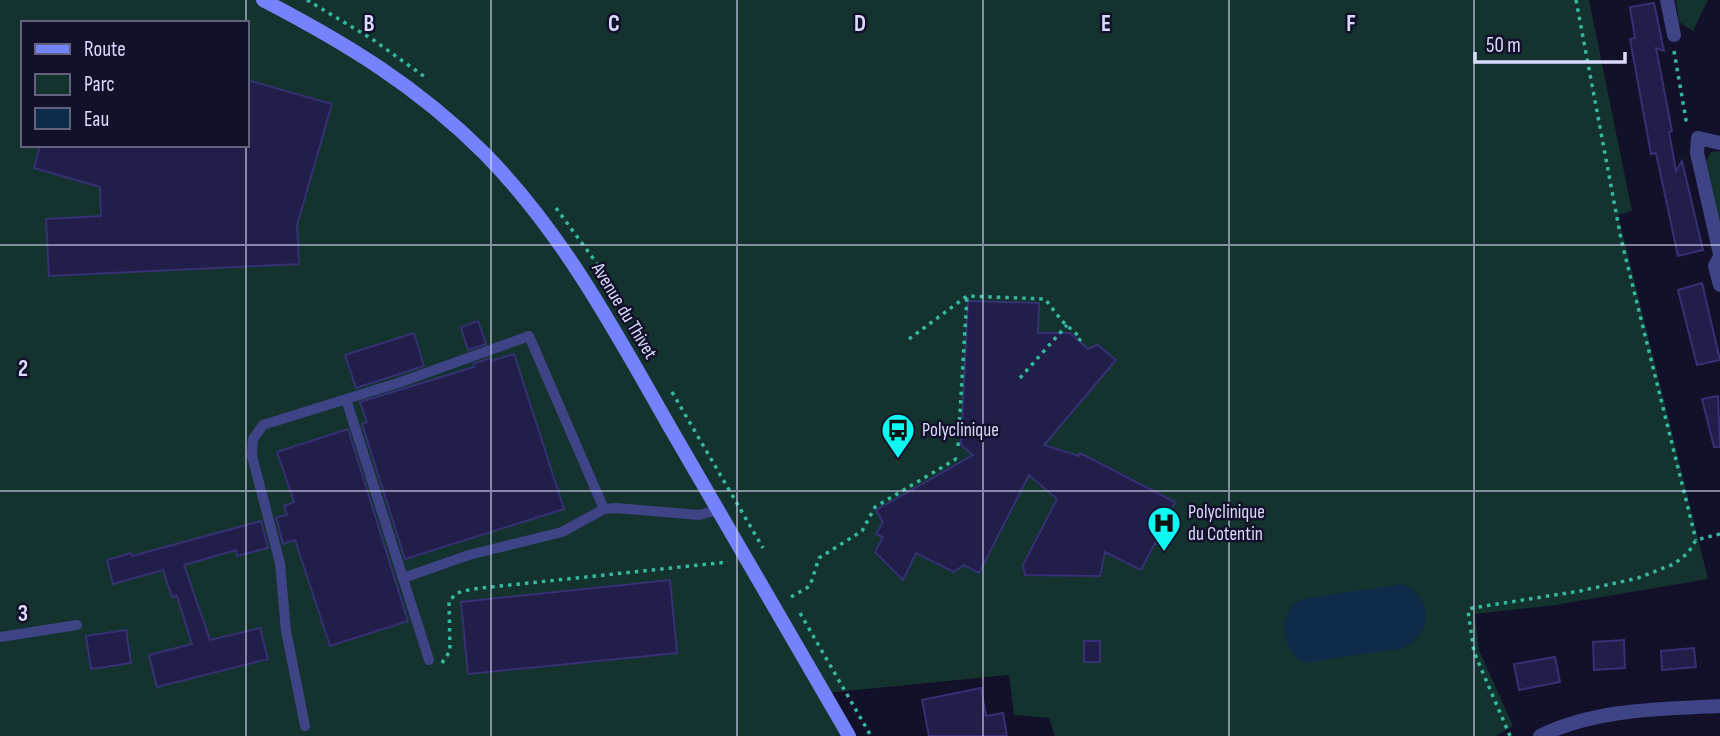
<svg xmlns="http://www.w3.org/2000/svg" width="1720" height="736" viewBox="0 0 1720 736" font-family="'Sofia Sans Condensed',sans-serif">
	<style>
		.green { fill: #14332e; fill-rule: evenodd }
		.water { fill: #0e2c4a }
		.building { fill: #211e49; stroke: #353174; stroke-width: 2 }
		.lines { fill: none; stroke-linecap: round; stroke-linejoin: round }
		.path { stroke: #34b89f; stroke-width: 3.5; stroke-dasharray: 3.5 5; stroke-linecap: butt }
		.service { stroke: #3e4486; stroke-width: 10 }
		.minor { stroke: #3e4486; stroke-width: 14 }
		.secondary { stroke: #7482fb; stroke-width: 14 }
		.grid { fill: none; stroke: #dadbfe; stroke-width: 2; stroke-opacity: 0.55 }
		.labels { text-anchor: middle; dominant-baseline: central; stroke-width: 5; stroke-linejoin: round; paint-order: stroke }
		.street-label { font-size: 19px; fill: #dadbfe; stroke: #121129 }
		.poi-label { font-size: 19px; fill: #dadbfe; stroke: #121129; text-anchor: start }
		.grid-label { font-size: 23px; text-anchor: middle; font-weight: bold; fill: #dadbfe; stroke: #121129; stroke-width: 5; stroke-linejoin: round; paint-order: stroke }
	</style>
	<rect width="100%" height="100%" fill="#121129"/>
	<path class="green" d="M0 0H1589L1632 211 1618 215 1708 579 1555 605 1475 614 1479 650 1513 726 1496 736H1055L1049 718 1014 715 1009 675 825 693 849 736H0ZM23 23H247V145H23Z
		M1676 0H1708L1693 31 1679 22Z
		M1720 151V229L1705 164 1711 152Z"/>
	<path class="water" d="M1404 584C1433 599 1434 632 1404 648L1303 663C1282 647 1278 626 1293 604L1307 598Z"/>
	<path class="building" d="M1654 3 1664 51 1656 48 1672 131 1669 132 1676 171 1682 161 1703 250 1678 256 1656 153 1651 154 1630 39 1635 38 1630 7Z
		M247 80 332 104 297 225 299 264 49 276 46 219 101 216 100 187 34 168 40 145H247Z
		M1702 283 1720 360 1697 365 1678 290Z
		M968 301 1039 303 1038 333H1070L1088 349 1098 345 1116 360 1044 445 1079 456 1080 453 1175 502 1164 524 1173 529 1164 548 1155 543 1141 570 1105 552 1100 576 1025 575 1023 565 1057 499 1029 475 979 573 964 565 954 572 916 553 903 580 875 552 883 537 876 534 883 522 876 510 973 455 961 445Z
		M478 321 486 344 468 350 461 327Z
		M414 333 424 366 356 388 345 355Z
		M514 354 564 509 405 559 362 424 367 422 360 402 474 367 473 364 490 358 491 361Z
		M1718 396 1720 447H1714L1702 399Z
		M348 429 408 621 330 646 295 540 283 544 276 517 287 515 284 506 294 502 277 452Z
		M261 521 268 548 237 556 236 550 184 565 210 640 260 628 268 659 157 687 149 655 192 644 177 596 172 597 163 570 113 584 107 560 131 553 132 556Z
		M670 580 677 653 468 674 461 602Z
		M126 630 131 663 91 669 86 636Z
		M1624 640 1625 668 1594 670 1593 642Z
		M1084 641H1100V662H1084Z
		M1694 648 1696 667 1662 670 1661 651Z
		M1555 657 1560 682 1519 690 1514 664Z
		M981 688 986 716 1003 713 1007 736H929L922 700Z"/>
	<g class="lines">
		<path class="path" d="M307 0 372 39 425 77
			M1576 0 1621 239 1696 540
			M1674 51 1686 120 1689 125
			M556 208 598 265 620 303
			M909 339 967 296 1045 299 1062 321 1081 338 1079 341
			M1020 378 1067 325
			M672 392 763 548
			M958 446 967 296
			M791 597 810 586 819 558 862 531 875 507 956 459 960 461
			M800 613 871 736
			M442 663 450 651 449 601 457 593 472 589 728 562
			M1510 736 1474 652 1468 611 1472 608 1580 591 1638 578 1674 564 1688 553 1696 540 1720 534"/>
		<path class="service" d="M346 399 429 660
			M403 578 469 555 562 532 604 509 616 508 699 515 718 510
			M0 637 77 625
			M305 726 286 631 280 563 252 456 253 439 263 425 401 382 529 336 604 509"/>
		<path class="minor" d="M1667 0 1674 35
			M1720 143 1698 138 1697 153 1720 254
			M1720 257 1715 266 1720 285
			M1540 736C1595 709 1660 709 1720 706"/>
		<path class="secondary" d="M263 0C346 43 418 87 484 153 562 232 614 329 668 424 729 528 789 632 849 736"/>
	</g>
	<path class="grid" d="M246 0V23M491 0V736M737 0V736M983 0V736M1229 0V736M1474 0V736M246 145V736M0 245H1720M0 491H1720"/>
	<defs>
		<symbol id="bus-pin" viewBox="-11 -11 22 30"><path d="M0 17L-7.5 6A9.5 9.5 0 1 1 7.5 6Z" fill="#0cf8f0" stroke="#121129"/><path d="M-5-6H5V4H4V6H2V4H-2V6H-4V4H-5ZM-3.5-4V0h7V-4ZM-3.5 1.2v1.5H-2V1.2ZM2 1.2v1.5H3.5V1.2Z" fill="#111"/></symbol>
		<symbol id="hospital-pin" viewBox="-11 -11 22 30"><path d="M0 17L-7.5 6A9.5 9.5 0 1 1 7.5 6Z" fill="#0cf8f0" stroke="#121129"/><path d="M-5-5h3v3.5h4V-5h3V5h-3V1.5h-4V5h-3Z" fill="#111"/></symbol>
	</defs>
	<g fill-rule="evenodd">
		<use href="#bus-pin" x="879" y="411" width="38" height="52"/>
		<use href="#hospital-pin" x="1145" y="504" width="38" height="52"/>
	</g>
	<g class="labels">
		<g class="street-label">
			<text transform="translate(624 311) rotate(59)">Avenue du Thivet</text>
		</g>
		<g class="poi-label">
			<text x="922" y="430">Polyclinique</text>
			<text x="1188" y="512">Polyclinique<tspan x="1188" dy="22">du Cotentin</tspan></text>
		</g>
	</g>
	<g class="grid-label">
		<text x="369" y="31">B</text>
		<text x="614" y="31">C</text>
		<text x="860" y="31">D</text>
		<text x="1106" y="31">E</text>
		<text x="1351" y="31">F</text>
		<text x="23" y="376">2</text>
		<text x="23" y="621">3</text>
	</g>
	<rect x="21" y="21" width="228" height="126" fill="#121129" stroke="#62627e" stroke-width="2"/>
	<rect x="35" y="44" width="35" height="10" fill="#7482fb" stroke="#62627e" stroke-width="2"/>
	<text x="84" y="56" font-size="21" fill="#dadbfe">Route</text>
	<rect x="35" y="74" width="35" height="21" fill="#14332e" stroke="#62627e" stroke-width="2"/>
	<text x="84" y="91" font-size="21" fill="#dadbfe">Parc</text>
	<rect x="35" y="108" width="35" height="21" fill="#0e2c4a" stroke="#62627e" stroke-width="2"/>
	<text x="84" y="126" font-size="21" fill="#dadbfe">Eau</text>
	<path d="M1475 52v10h150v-10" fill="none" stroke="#dadbfe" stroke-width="3.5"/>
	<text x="1486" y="52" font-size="21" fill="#dadbfe" stroke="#121129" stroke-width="5" paint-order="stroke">50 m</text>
</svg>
